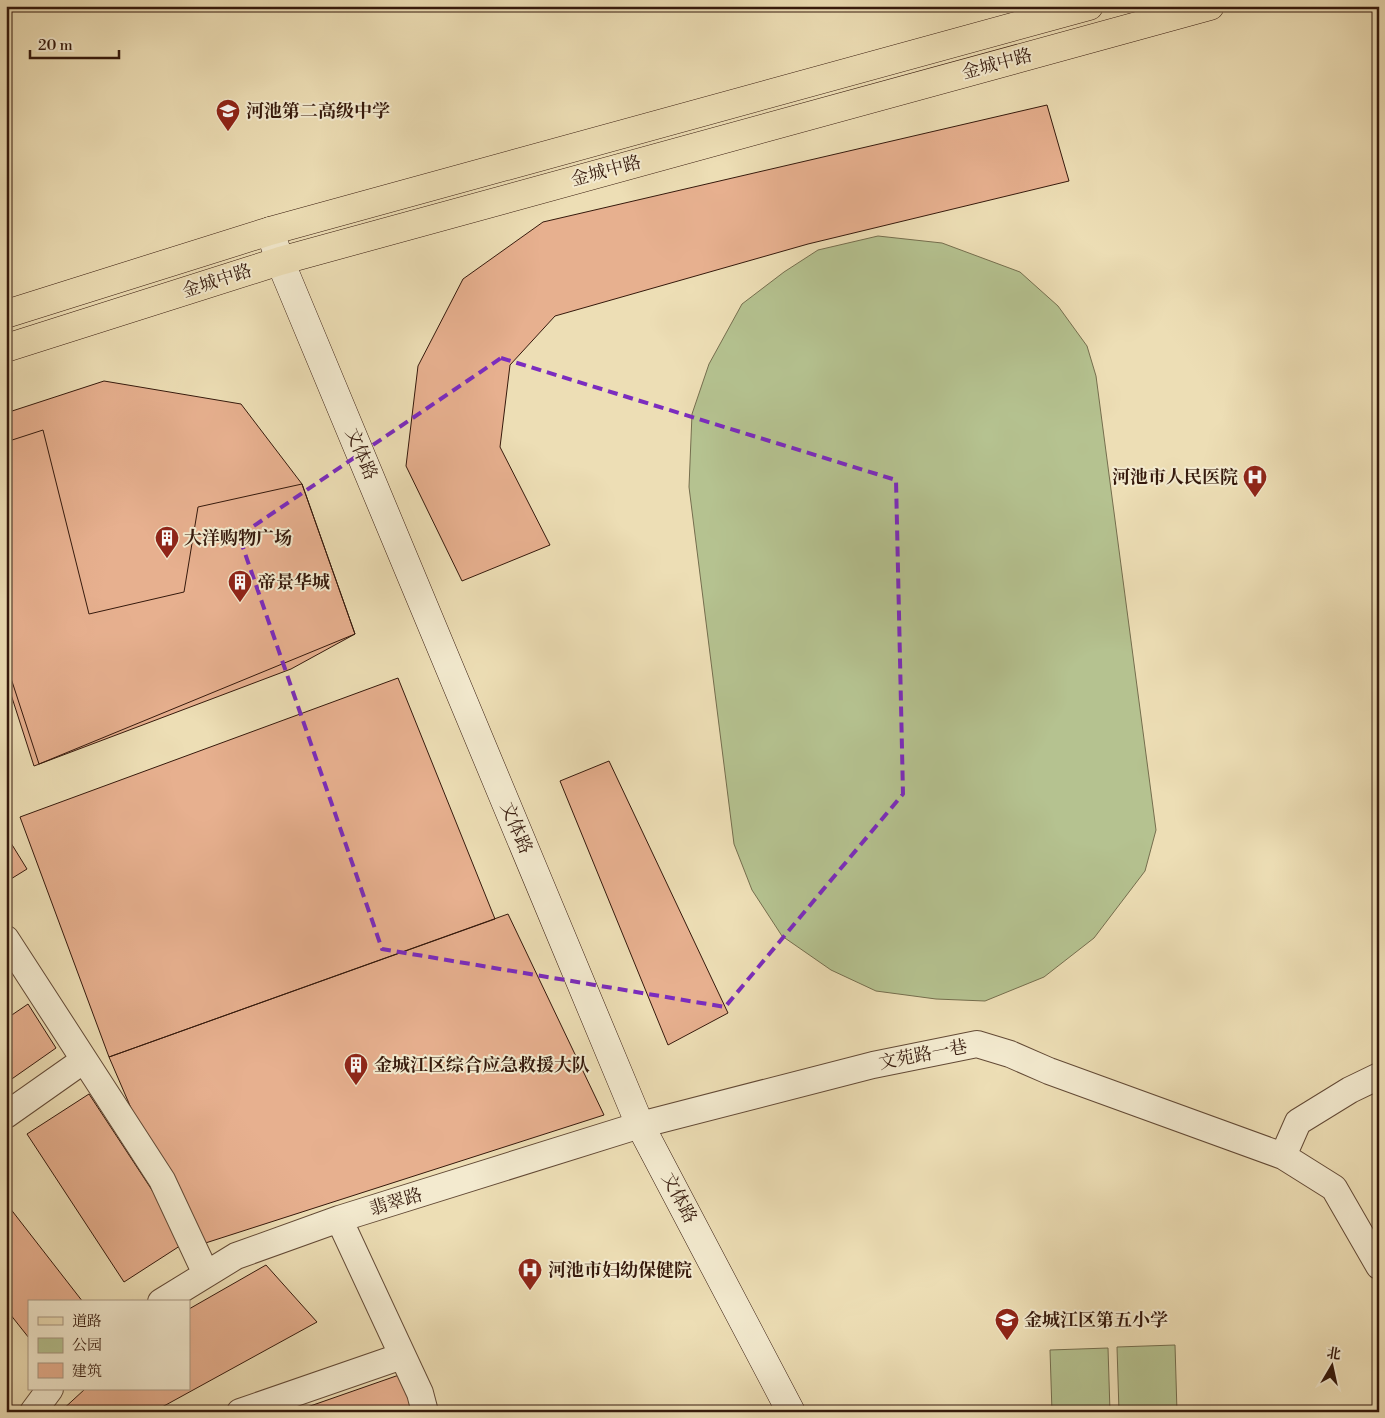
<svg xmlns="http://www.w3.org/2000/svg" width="1385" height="1418" viewBox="0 0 1385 1418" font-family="'Libre Bodoni','Noto Serif SC',serif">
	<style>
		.green { fill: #b5c290; stroke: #756e4e }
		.building { fill: #e7b08f; stroke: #35190c }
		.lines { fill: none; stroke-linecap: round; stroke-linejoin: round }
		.minor-casing { stroke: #634a36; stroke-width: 28 }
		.secondary-casing { stroke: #35190c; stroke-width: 29 }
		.primary-casing { stroke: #35190c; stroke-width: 29 }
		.minor { stroke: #f3eacf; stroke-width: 26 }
		.secondary { stroke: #f3eacf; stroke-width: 28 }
		.primary { stroke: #eddeb5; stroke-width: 28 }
		.marked { fill: none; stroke: #7b2cbf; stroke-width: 4; stroke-dasharray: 10 6; stroke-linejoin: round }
		.labels { text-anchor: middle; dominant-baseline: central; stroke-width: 4; stroke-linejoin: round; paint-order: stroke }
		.street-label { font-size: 18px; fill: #35190c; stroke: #f3eacf }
		.poi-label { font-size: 18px; font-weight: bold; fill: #35190c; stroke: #f3eacf; text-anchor: start }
	</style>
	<rect width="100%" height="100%" fill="#eddeb5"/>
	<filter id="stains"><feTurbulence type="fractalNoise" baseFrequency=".004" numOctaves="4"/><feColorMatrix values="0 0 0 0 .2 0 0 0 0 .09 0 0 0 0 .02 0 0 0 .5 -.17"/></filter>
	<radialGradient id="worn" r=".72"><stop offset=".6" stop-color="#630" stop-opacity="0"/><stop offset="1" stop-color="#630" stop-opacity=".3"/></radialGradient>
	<path class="green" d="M878 236 942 243 1020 272 1058 306 1087 346 1096 376 1156 830 1145 871 1094 938 1044 977 985 1001 936 999 876 991 831 970 782 936 752 890 734 844 689 487 692 414 709 364 742 304 784 272 818 250Z
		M1175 1345 1177 1412H1119L1117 1347Z
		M1108 1348 1110 1412H1052L1050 1350Z"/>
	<path class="building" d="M1047 105 1069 181 808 244 555 316 510 365 500 447 550 545 462 581 406 466 418 366 463 279 543 222Z
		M104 381 241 404 302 484 355 634 291 669 34 766 6 679V413Z
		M43 430 89 614 184 592 198 507 302 484 355 634 39 764 6 663V442Z
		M398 678 495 919 109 1057 20 817Z
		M609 761 728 1013 668 1045 560 781Z
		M6 835 27 869 6 882Z
		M508 914 604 1115 193 1247 162 1180 109 1057Z
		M28 1004 56 1048 6 1083V1019Z
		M89 1094 186 1242 124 1282 27 1134Z
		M6 1203 83 1302H29V1338L6 1309Z
		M266 1265 317 1322 153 1412H60L85 1389H189V1309Z
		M399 1375 416 1412H293Z"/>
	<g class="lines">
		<defs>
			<path id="minor" d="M6 939 162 1180 206 1274
				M6 1115 84 1060
				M1283 1156 1334 1188 1379 1266
				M339 1219 420 1393 425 1412
				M161 1302 236 1256 339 1219 640 1125 873 1065 977 1044 1010 1054 1049 1071 1283 1156 1298 1122 1350 1090 1379 1076
				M33 1412 50 1389
				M240 1412 402 1356"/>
			<path id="secondary" d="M270 231 280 261 640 1125 791 1412"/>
			<path id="primary" d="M6 314 270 231 1089 6
				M6 348 280 261 1210 6"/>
		</defs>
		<use href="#minor" class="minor-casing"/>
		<use href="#secondary" class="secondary-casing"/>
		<use href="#primary" class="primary-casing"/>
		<use href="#minor" class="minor"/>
		<use href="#secondary" class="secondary"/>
		<use href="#primary" class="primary"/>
	</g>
	<path class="marked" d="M501 358 896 480 903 794 725 1007 382 949 239 536Z"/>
	<defs>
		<symbol id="school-pin" viewBox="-11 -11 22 30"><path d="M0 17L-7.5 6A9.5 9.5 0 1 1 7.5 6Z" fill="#8f2418" stroke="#f3eacf"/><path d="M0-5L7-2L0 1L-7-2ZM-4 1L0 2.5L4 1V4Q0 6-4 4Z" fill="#fff"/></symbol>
		<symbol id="hospital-pin" viewBox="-11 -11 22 30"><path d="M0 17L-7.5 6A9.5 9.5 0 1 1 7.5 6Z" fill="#8f2418" stroke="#f3eacf"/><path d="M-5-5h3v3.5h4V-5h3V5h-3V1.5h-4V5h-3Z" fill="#fff"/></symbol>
		<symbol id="building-pin" viewBox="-11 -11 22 30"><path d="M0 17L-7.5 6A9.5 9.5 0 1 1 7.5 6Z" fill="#8f2418" stroke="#f3eacf"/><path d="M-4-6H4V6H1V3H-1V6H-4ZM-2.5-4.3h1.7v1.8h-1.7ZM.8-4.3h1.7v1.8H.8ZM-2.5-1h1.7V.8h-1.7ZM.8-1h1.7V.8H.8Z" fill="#fff"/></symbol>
	</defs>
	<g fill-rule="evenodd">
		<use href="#school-pin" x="214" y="97" width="28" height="38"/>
		<use href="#hospital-pin" x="1241" y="463" width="28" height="38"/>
		<use href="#building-pin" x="153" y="524" width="28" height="38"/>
		<use href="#building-pin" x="226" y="568" width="28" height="38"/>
		<use href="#building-pin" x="342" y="1051" width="28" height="38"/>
		<use href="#hospital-pin" x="516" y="1256" width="28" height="38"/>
		<use href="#school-pin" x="993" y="1306" width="28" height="38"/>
	</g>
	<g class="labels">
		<g class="street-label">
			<text transform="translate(997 64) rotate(-15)">金城中路</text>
			<text transform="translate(606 171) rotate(-15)">金城中路</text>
			<text transform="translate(217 281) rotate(-18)">金城中路</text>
			<text transform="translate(361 454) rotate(67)">文体路</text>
			<text transform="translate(516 828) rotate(67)">文体路</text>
			<text transform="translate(923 1055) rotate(-11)">文苑路一巷</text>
			<text transform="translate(679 1198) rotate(62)">文体路</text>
			<text transform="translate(396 1202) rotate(-17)">翡翠路</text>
		</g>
		<g class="poi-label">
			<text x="246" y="111">河池第二高级中学</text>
			<text x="1238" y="477" text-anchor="end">河池市人民医院</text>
			<text x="184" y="538">大洋购物广场</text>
			<text x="258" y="582">帝景华城</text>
			<text x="374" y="1065">金城江区综合应急救援大队</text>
			<text x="548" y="1270">河池市妇幼保健院</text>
			<text x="1024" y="1320">金城江区第五小学</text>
		</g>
	</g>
	<rect width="1385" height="1418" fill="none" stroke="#eddeb5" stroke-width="25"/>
	<rect x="8" y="8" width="1370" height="1403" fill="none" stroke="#35190c" stroke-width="2.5"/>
	<rect x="12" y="12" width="1360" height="1393" fill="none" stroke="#35190c"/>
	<rect x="28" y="1300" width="162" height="90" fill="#f3eacf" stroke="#a79681"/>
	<rect x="38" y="1317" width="25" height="8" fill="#eddeb5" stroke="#a79681"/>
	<text x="72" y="1326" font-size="15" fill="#35190c">道路</text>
	<rect x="38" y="1338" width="25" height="15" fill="#b5c290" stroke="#a79681"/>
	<text x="72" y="1350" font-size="15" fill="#35190c">公园</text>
	<rect x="38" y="1363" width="25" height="15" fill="#e7b08f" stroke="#a79681"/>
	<text x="72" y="1376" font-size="15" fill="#35190c">建筑</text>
	<g transform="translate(1332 1366) rotate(9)" stroke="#f3eacf" stroke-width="4" paint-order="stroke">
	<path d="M0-4L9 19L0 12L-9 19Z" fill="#35190c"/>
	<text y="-8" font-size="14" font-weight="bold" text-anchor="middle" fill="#35190c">北</text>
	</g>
	<path d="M30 50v8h89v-8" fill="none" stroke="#35190c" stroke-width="2.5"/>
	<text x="38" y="50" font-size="15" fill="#35190c" stroke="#f3eacf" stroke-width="4" paint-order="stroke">20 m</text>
	<rect width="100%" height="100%" filter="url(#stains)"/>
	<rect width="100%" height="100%" fill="url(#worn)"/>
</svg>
